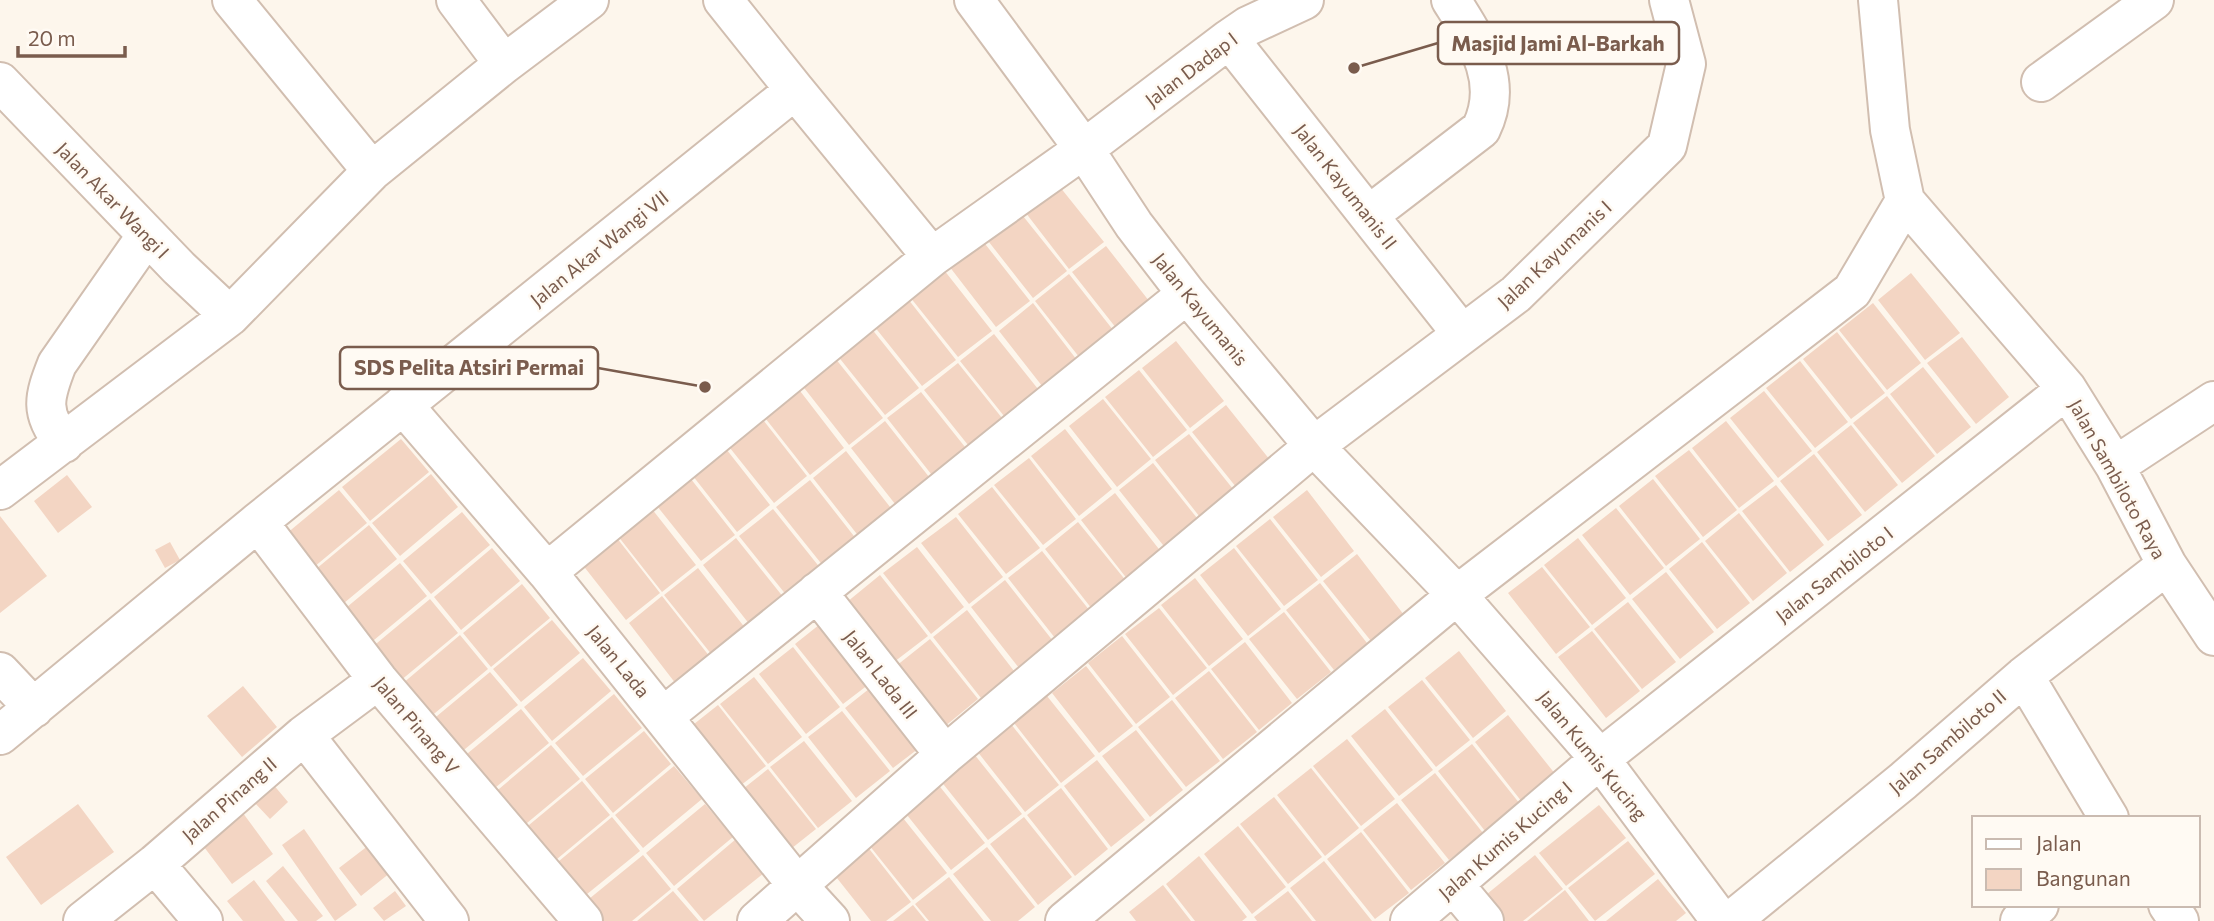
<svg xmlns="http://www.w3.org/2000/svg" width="2214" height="921" viewBox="0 0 2214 921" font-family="Commissioner,sans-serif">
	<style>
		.building { fill: #f3d5c3 }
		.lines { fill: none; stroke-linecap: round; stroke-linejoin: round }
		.street-casing { stroke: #d1beb0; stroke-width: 42 }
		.street { stroke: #fff; stroke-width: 38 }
		.labels { text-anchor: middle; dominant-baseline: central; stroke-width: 5; stroke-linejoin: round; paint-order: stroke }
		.street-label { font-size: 19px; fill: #7a5c4d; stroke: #fffaf3 }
		.leader { fill: none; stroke: #7a5c4d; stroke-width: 2.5 }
		.callout-dot { fill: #7a5c4d; stroke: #fffaf3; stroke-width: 2.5 }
		.callout { fill: #fffaf3; stroke: #7a5c4d; stroke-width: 2.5 }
		.callout-label { font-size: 21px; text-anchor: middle; font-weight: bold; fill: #7a5c4d }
	</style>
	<rect width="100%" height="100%" fill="#fdf6ec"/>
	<path class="building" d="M1056 182 1104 242 1069 269 1022 208Z
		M1019 211 1067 271 1033 298 985 237Z
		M982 240 1030 301 996 327 949 266Z
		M1106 246 1153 306 1120 333 1072 272Z
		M944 270 992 331 958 357 910 297Z
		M1911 273 1960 333 1925 360 1878 300Z
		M1069 274 1117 335 1083 362 1035 301Z
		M908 299 956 360 922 386 874 326Z
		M1033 303 1080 364 1046 391 999 331Z
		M1873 303 1921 363 1887 390 1839 330Z
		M871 328 919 388 885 415 837 355Z
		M1837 332 1885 393 1851 419 1803 359Z
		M994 334 1042 394 1008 421 960 361Z
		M1962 337 2009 397 1976 424 1927 363Z
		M1176 341 1224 401 1190 428 1142 368Z
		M835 358 883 418 849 445 801 384Z
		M1800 361 1848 422 1815 448 1766 388Z
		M958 363 1006 423 972 450 924 390Z
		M1923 367 1971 427 1937 454 1890 394Z
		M1139 370 1187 430 1153 457 1105 397Z
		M797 387 844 448 810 475 762 414Z
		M1764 391 1812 451 1778 478 1730 418Z
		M921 392 969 452 935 479 887 418Z
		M1887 396 1935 456 1902 483 1853 423Z
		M1103 399 1151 459 1117 487 1069 426Z
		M1226 405 1274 465 1240 492 1192 432Z
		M760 416 807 476 774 503 726 443Z
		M885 421 933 482 899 509 851 448Z
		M1726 421 1774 481 1739 508 1692 448Z
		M1851 425 1898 485 1865 512 1817 452Z
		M1065 429 1112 489 1079 516 1031 456Z
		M1189 434 1237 494 1203 521 1155 460Z
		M401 439 429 472 370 521 342 487Z
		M723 445 770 505 737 532 689 471Z
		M1689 450 1737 510 1703 537 1655 476Z
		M846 451 894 512 860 538 813 478Z
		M1814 454 1862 515 1828 541 1780 481Z
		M1029 458 1076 519 1043 545 994 485Z
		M1153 463 1201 523 1167 550 1119 490Z
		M431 474 458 507 400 556 372 523Z
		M687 474 735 535 701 561 653 501Z
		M67 475 92 507 58 533 34 501Z
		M1653 479 1700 539 1666 566 1619 506Z
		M810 480 857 540 824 567 776 507Z
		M1776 485 1824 545 1790 572 1742 511Z
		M992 487 1040 548 1006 574 958 514Z
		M339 490 367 523 308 572 280 539Z
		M1307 490 1354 551 1321 577 1273 517Z
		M1115 493 1162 553 1128 580 1081 520Z
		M648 504 696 565 662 592 614 531Z
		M1616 508 1664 568 1630 595 1582 535Z
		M773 509 821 569 787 596 739 536Z
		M462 512 490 545 431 594 403 561Z
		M1739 513 1787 573 1753 601 1705 541Z
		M0 516 47 576 0 613Z
		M956 517 1003 577 969 604 921 543Z
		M1270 519 1318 580 1284 606 1236 546Z
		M1078 522 1127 582 1092 609 1045 549Z
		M369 525 397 559 338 608 310 574Z
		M613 533 660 593 626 620 578 559Z
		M736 538 784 598 750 625 703 565Z
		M1578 538 1626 598 1592 625 1544 565Z
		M170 542 180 560 165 568 155 550Z
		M1702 542 1750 603 1717 629 1669 569Z
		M917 547 964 607 931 634 883 573Z
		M492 548 520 581 461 630 434 597Z
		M1234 548 1281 609 1248 636 1200 575Z
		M1042 551 1090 611 1055 638 1008 578Z
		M1357 554 1404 615 1371 641 1323 581Z
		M400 563 427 596 368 645 341 612Z
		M1542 567 1590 627 1556 654 1508 593Z
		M698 568 746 629 712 655 664 595Z
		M1666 572 1714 632 1680 659 1632 599Z
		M880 575 928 636 894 662 847 602Z
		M1195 578 1243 639 1209 666 1161 605Z
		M1005 580 1053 641 1019 668 971 607Z
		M1320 583 1367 643 1334 670 1286 610Z
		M522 584 550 618 491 667 463 633Z
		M662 596 710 657 676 684 629 623Z
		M430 599 458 633 400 681 371 648Z
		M1628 602 1676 662 1642 689 1594 629Z
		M1159 608 1207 668 1173 695 1125 634Z
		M967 610 1014 671 981 698 933 637Z
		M1284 612 1331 672 1297 699 1249 639Z
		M829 617 877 678 843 704 795 644Z
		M552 620 580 653 521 702 493 669Z
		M1592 631 1640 691 1606 718 1558 657Z
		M460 635 488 669 429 718 402 684Z
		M1122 636 1170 697 1136 724 1088 663Z
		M930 639 978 699 944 727 896 666Z
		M1245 642 1292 703 1259 730 1211 669Z
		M793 647 840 707 806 734 759 674Z
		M1459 651 1506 711 1473 738 1425 678Z
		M583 658 611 691 552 741 524 707Z
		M1086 666 1133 726 1099 753 1052 693Z
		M1209 671 1257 732 1223 759 1175 698Z
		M490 672 518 705 459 754 431 721Z
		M754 677 802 737 768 764 720 704Z
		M1422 680 1470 740 1436 767 1388 707Z
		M879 681 927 742 893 768 845 708Z
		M243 686 277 727 242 757 207 716Z
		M614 694 642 728 583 776 555 743Z
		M1047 696 1095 756 1061 783 1014 723Z
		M1172 700 1220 761 1186 787 1138 727Z
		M718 705 766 766 732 792 684 732Z
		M521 709 549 743 490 792 462 758Z
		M1385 709 1433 770 1399 796 1351 736Z
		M842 711 890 771 856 798 808 737Z
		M1508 715 1556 775 1522 802 1475 742Z
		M1011 724 1059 785 1025 812 977 751Z
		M1136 730 1183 790 1150 817 1102 756Z
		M644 731 671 764 613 813 585 779Z
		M1347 739 1395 799 1361 826 1313 766Z
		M804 741 852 801 818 828 770 767Z
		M1472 744 1520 804 1485 831 1438 771Z
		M551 745 580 779 521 828 493 794Z
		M974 754 1022 814 988 840 940 780Z
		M1097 760 1145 820 1111 847 1064 786Z
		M674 766 702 799 643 848 615 815Z
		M1311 768 1359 828 1325 856 1277 795Z
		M768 769 816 829 782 856 734 796Z
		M1435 773 1483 833 1449 860 1401 800Z
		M582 781 610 815 551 864 523 830Z
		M272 783 288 802 270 819 253 801Z
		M937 783 985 843 951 870 903 810Z
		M1061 788 1108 849 1075 876 1027 815Z
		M1274 797 1322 857 1288 884 1240 824Z
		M1397 803 1445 863 1411 890 1363 830Z
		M78 804 114 852 41 905 6 857Z
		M705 804 733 837 674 886 646 853Z
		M1599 805 1626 838 1566 886 1539 853Z
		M240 809 273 854 232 884 198 839Z
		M899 813 947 873 913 900 865 840Z
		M612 817 640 851 581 899 553 866Z
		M1024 817 1072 877 1038 905 990 844Z
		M1238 826 1286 887 1252 914 1204 854Z
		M304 829 357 905 335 921 282 845Z
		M1361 832 1409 893 1375 919 1327 859Z
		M736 839 764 873 704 921 677 889Z
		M863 841 911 902 886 921H871L829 868Z
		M1628 841 1655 874 1595 921 1568 888Z
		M373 842 395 869 361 896 339 868Z
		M987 847 1035 907 1018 921H991L953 874Z
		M643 855 671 889 632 921H599L584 903Z
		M1535 855 1563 889 1523 921H1491L1476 903Z
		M1199 856 1247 917 1242 921H1195L1166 884Z
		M1324 861 1372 921H1316L1290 888Z
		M283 866 323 916 316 921H298L266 881Z
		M949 877 984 921H929L915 904Z
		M1658 879 1686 913 1676 921H1606Z
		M254 880 285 921H243L227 901Z
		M1163 885 1191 921H1136L1129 912Z
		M1565 890 1589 921H1527Z
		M395 891 406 906 384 921 373 908Z
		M673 891 699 921H637Z
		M1288 891 1312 921H1257L1254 917Z
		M913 905 926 921H893Z"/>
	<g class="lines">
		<defs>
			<path id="street" d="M232 0 372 171
				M456 0 504 64
				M974 0 1084 149 1134 225 1187 294 1314 446 1457 595 1600 759 1721 921
				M1229 39 1462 334
				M0 82 179 268 230 316
				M2041 82 2154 0
				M795 90 932 257
				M1905 201 2067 389 2115 466 2167 565 2214 636
				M1369 215 1481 129C1505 81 1476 40 1451 0
				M403 405 547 572 797 885 830 921
				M64 443C39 413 44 397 57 364L147 235
				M2115 466 2214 401
				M0 490 230 316 372 171 504 64 589 0
				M258 522 378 680 583 921
				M547 572 932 257 1084 149 1229 39 1248 26 1304 0
				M817 592 945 755
				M0 672 34 708
				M2024 676 2109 818
				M664 716 1187 294
				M0 735 258 522 795 90 723 0
				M304 735 449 921
				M155 864 203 921
				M1454 885 1484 921
				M2168 905 2179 921
				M83 921 155 864 304 735 378 680
				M757 921 945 755 1314 446 1516 294 1667 146 1686 64 1669 0
				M1065 921 1457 595 1852 291 1905 201 1890 130 1878 0
				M1410 921 1600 759 2067 389
				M1731 921 1903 781 2024 676 2167 565
				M2020 921 2039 905"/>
		</defs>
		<use href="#street" class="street-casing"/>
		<use href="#street" class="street"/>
	</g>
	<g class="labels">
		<g class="street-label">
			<text transform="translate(1191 69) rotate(-37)">Jalan Dadap I</text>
			<text transform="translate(1346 186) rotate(52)">Jalan Kayumanis II</text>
			<text transform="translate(113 200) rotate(46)">Jalan Akar Wangi I</text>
			<text transform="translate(599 248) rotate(-39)">Jalan Akar Wangi VII</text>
			<text transform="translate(1554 254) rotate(-43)">Jalan Kayumanis I</text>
			<text transform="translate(1201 309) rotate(51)">Jalan Kayumanis</text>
			<text transform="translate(2118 479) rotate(61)">Jalan Sambiloto Raya</text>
			<text transform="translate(1834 574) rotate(-38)">Jalan Sambiloto I</text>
			<text transform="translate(619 661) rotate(51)">Jalan Lada</text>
			<text transform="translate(881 674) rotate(52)">Jalan Lada III</text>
			<text transform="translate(417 725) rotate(50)">Jalan Pinang V</text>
			<text transform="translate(1947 741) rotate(-41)">Jalan Sambiloto II</text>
			<text transform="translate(1593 755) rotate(51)">Jalan Kumis Kucing</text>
			<text transform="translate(229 799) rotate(-41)">Jalan Pinang II</text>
			<text transform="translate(1505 840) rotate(-41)">Jalan Kumis Kucing I</text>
		</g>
	</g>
	<path class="leader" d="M1354 68L1438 43M705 387L598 368"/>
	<g class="callout-dot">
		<circle cx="1354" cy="68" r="7"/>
		<circle cx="705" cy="387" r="7"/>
	</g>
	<g class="callout">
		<rect x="1438" y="22" width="241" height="42" rx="7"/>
		<rect x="340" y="347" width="258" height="42" rx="7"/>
	</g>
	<g class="callout-label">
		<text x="1558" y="51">Masjid Jami Al-Barkah</text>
		<text x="469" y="375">SDS Pelita Atsiri Permai</text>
	</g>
	<rect x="1972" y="816" width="228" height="91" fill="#fffaf3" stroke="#cabbb1" stroke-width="2"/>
	<rect x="1986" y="839" width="35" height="10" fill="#ffffff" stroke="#cabbb1" stroke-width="2"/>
	<text x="2036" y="851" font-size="21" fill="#7a5c4d">Jalan</text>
	<rect x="1986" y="869" width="35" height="21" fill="#f3d5c3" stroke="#cabbb1" stroke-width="2"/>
	<text x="2036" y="886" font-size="21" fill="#7a5c4d">Bangunan</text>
	<path d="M18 46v10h107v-10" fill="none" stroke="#7a5c4d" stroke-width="3.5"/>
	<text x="28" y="46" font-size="21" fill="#7a5c4d" stroke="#fffaf3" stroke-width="5" paint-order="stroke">20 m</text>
</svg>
